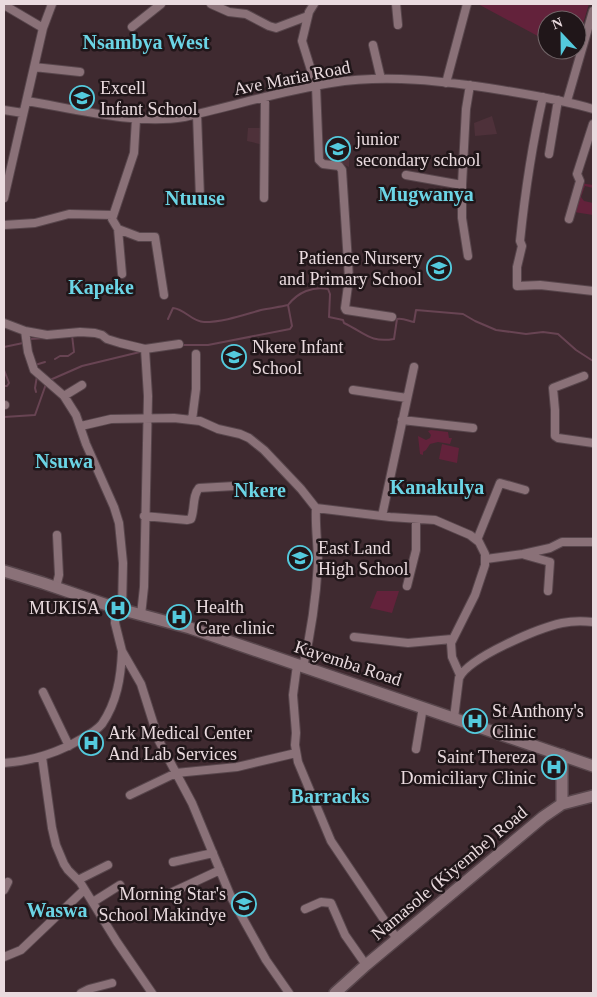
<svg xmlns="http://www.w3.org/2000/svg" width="597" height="997" viewBox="0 0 597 997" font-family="'Times New Roman',serif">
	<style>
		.built { fill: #4e313a }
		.green { fill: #63223b }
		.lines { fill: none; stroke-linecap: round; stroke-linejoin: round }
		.stream { stroke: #684453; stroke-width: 2 }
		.street-casing { stroke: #58464c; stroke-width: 10 }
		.secondary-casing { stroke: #58464c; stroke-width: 14 }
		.street { stroke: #8a7178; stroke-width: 8 }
		.secondary { stroke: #8a7178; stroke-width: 11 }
		.labels { text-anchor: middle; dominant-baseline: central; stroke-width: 5; stroke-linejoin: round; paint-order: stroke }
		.street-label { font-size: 18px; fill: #eadbdf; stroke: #201619 }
		.poi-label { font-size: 18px; fill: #eadbdf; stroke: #201619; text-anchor: start }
		.quarter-label { font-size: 20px; font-weight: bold; fill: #6bd4e5; stroke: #201619 }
	</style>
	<rect width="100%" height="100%" fill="#3f2a30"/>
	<path class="built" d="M492 116 497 134 475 136 474 123Z
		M248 128H265L264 145 247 141Z
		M327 139 350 140 349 167 328 157Z"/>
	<path class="green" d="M478 4H589L577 43V20H547V41Z
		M580 183 593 185V188L585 186 581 197 584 201 593 203V215L574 212Z
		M431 430 448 432 449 438H452L450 444 438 442 430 444 426 450 423 452V455L420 454 418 436 426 440 430 438 431 435 428 431Z
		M442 444 459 448 457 463 439 459Z
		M377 591H399L392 613 370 608Z"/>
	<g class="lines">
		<path class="stream" d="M168 319 173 308C185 309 192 322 204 322 224 322 243 315 261 310 270 308 280 307 288 305
			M30 339 45 338
			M182 345H208L290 329 292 326 288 305C298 292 313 286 328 289L330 294 329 317 343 320 344 323C365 333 370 343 394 339L397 319C404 318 408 321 414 322L416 310 463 314 475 321 496 330 526 334 543 332 558 334 576 350 593 361
			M4 347 23 343
			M55 359 60 356H68L74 352 72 335
			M35 365 45 362
			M4 370 9 383 7 386H4
			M50 380 82 366 140 352
			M36 392 35 388 37 376
			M4 417 35 415 46 384"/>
		<defs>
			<path id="street" d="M211 4 229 12 246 14 269 26 276 28 308 16
				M314 4 309 12 302 41 316 86 319 160 323 164 339 166 342 170 349 278 345 308 346 310 392 317
				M396 4 398 25
				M4 5 43 28
				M132 27 161 4
				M373 45 381 79
				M34 67 80 72
				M446 83 467 4
				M543 97C532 145 525 192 520 241L522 246 517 267V286L540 285 593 291
				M27 101C75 109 136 125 184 117 233 106 281 91 331 83 387 74 445 81 501 90 532 95 563 100 593 109
				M567 101 593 11
				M4 110 23 113
				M197 114 200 198
				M549 154 558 100
				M406 175 462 185
				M4 198 43 28 52 4
				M264 198 265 97
				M569 219 580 181 577 174 593 124
				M4 225 35 223 69 214 113 215
				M118 229 139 237H155L164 295
				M468 256 462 218V185L466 109 470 85
				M122 274 118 229 112 219 134 153 136 119
				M4 323 25 331 28 352 34 370 64 396 76 415 86 444 114 507 119 523 123 563 122 610
				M25 331 47 335 80 332 95 333 102 335 107 339 120 343 145 349 179 344
				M584 376 553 388 555 410V436L558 438 593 443
				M353 390 407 398
				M64 396 82 385
				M4 405H5
				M192 420 196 389V354
				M402 420 473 428
				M81 426 111 419 174 418 200 421 218 429 240 434 249 438 264 450 301 489 316 508C315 527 318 545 318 563 316 598 311 633 303 667
				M316 508 390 517 435 520 470 535 479 542 485 554V565L475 595 451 643 452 657 460 675
				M144 516 187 520 191 519C195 509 192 496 199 488L235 486
				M382 516 414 367
				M477 540 500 483 525 490
				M525 555 550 562 548 591
				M486 559 523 554 550 548 562 542H593
				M407 586 416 550V519
				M56 587 59 575 57 535
				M116 608 115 623 122 651 141 684 159 741 192 803 231 897 266 960 289 993
				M141 615 144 587 148 396 145 349
				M354 637 408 643 452 639
				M297 665 293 695 296 733 295 745 298 762 331 841 397 939
				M43 692 69 746
				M454 718 459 678C469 657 539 628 562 623 572 621 583 621 593 622
				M416 749 423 707
				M42 757 52 828 56 845 64 864 68 870 80 882 117 942 152 993
				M4 763C33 761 58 753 83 738 90 734 97 730 102 724 117 702 121 677 122 651
				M130 795 176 773 237 767 296 753
				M314 802 339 797H362
				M173 862 213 853
				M78 880 108 865
				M4 890 8 882
				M162 897 220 870
				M93 902 120 885
				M305 909 321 902 331 903 345 935 366 965
				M4 957 21 950 84 890
				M81 993 89 989 112 983"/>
			<path id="secondary" d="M4 571 43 583 116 608 190 628 593 766
				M562 755V804
				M335 993 366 965 543 817 562 804 593 796"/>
		</defs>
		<use href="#street" class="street-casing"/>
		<use href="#secondary" class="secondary-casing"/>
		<use href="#street" class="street"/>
		<use href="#secondary" class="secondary"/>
	</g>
	<defs>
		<symbol id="school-ring" viewBox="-11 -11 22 22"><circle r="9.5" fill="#201619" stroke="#54cadd" stroke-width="1.5"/><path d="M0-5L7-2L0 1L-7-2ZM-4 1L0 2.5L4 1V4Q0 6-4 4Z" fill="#54cadd"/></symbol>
		<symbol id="hospital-ring" viewBox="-11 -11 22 22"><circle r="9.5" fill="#201619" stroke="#54cadd" stroke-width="1.5"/><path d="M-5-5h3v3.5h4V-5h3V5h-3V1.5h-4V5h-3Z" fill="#54cadd"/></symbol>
	</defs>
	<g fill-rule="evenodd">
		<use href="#school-ring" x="68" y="84" width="28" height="28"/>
		<use href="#school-ring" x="324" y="135" width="28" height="28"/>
		<use href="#school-ring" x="425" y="254" width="28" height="28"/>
		<use href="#school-ring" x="220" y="343" width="28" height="28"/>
		<use href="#school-ring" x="286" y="544" width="28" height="28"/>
		<use href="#hospital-ring" x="104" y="594" width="28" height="28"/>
		<use href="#hospital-ring" x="165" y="603" width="28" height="28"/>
		<use href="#hospital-ring" x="461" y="707" width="28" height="28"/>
		<use href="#hospital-ring" x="77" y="729" width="28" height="28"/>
		<use href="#hospital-ring" x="540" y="753" width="28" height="28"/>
		<use href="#school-ring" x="230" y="890" width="28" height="28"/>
	</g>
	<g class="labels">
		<g class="street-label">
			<text transform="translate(292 78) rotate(-11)">Ave Maria Road</text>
			<text transform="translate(348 663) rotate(18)">Kayemba Road</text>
			<text transform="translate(449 873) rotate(-40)">Namasole (Kiyembe) Road</text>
		</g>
		<g class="poi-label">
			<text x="100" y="88">Excell<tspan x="100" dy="21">Infant School</tspan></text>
			<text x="356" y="139">junior<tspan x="356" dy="21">secondary school</tspan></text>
			<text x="422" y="258" text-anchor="end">Patience Nursery<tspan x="422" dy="21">and Primary School</tspan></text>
			<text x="252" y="347">Nkere Infant<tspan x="252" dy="21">School</tspan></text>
			<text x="318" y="548">East Land<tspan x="318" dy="21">High School</tspan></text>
			<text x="196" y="607">Health<tspan x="196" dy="21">Care clinic</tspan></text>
			<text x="100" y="608" text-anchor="end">MUKISA</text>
			<text x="492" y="711">St Anthony's<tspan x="492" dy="21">Clinic</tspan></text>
			<text x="108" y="733">Ark Medical Center<tspan x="108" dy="21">And Lab Services</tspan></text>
			<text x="536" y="757" text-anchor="end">Saint Thereza<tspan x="536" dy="21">Domiciliary Clinic</tspan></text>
			<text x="226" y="894" text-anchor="end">Morning Star's<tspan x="226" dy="21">School Makindye</tspan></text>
		</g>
		<g class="quarter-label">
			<text x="146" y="42">Nsambya West</text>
			<text x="426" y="194">Mugwanya</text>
			<text x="195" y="198">Ntuuse</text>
			<text x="101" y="287">Kapeke</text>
			<text x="64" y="461">Nsuwa</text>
			<text x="437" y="487">Kanakulya</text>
			<text x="260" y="490">Nkere</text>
			<text x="330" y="796">Barracks</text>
			<text x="57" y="910">Waswa</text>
		</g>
	</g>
	<rect width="597" height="997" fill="none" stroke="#eadbdf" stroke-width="10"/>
	<g transform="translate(562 35) rotate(338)"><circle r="24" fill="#201619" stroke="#716568"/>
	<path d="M0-4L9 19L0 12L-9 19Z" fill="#54cadd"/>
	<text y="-8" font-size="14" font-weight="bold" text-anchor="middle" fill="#eadbdf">N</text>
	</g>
</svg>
